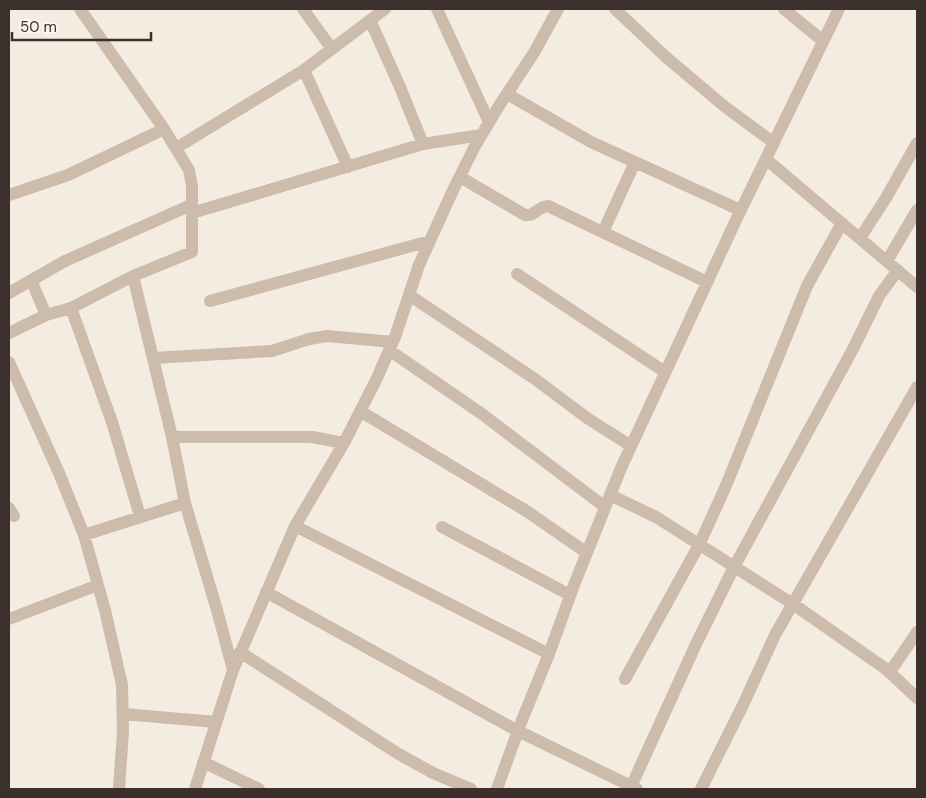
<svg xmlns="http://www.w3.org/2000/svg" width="926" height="798" viewBox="0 0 926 798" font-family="'DM Sans',sans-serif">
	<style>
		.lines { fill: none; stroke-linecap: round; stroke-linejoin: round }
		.minor { stroke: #cdbbac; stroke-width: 12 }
	</style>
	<rect width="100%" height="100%" fill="#f4ebe1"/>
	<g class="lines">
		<path class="minor" d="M303 9 332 49
			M437 9 489 122
			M615 9 667 58 724 106 774 143
			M784 9 823 41
			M370 20 400 87 423 144
			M304 70 348 167
			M507 94 591 142 740 210
			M176 148 304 70 385 9
			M766 159 917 287
			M460 177 525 215C535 217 538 206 548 206L707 282
			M9 195 68 175 164 129
			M192 213 423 144 481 135
			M603 232 635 162
			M860 238 886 198 917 143
			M887 261 917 210
			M517 274 665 372
			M133 276 172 437 185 503 217 610 233 670
			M31 280 46 315
			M9 293 65 261 191 205
			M409 295 535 379 587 418 631 446
			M210 301 430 241
			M71 308 112 422 140 516
			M9 333 46 315 71 308 133 276 192 252V186L189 170 164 129 80 9
			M389 350 482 414 605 507
			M153 358 272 351 309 339 327 336 393 342
			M9 362 59 473 84 535 105 610 122 685 123 731 119 789
			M360 411 528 512 587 553
			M172 437H312L344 443
			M610 495 656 517 793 604 886 669 917 698
			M9 508 14 516
			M295 526 549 654
			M442 527 570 595
			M84 535 185 503
			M266 592 518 731 637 789
			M9 619 98 585
			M240 652 397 753 433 773 471 789
			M890 672 917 632
			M625 679 699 545 725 488 807 286 842 223
			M123 714 216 722
			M203 762 259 789
			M195 789 233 670 295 526 344 443 377 378 395 337 419 265 454 188 475 146 497 109 535 51 558 9
			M497 789 520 725 549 654 574 585 621 468 736 220 839 9
			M630 789 697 642 734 567 853 349 879 296 898 270
			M701 789 743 705 775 635 917 387"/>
	</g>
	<rect width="926" height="798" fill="none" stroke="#3b302b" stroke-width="20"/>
	<path d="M12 32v8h139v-8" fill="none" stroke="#3b302b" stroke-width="2.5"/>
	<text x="20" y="32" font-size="15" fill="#3b302b" stroke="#fbf5ee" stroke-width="4" paint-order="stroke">50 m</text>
</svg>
